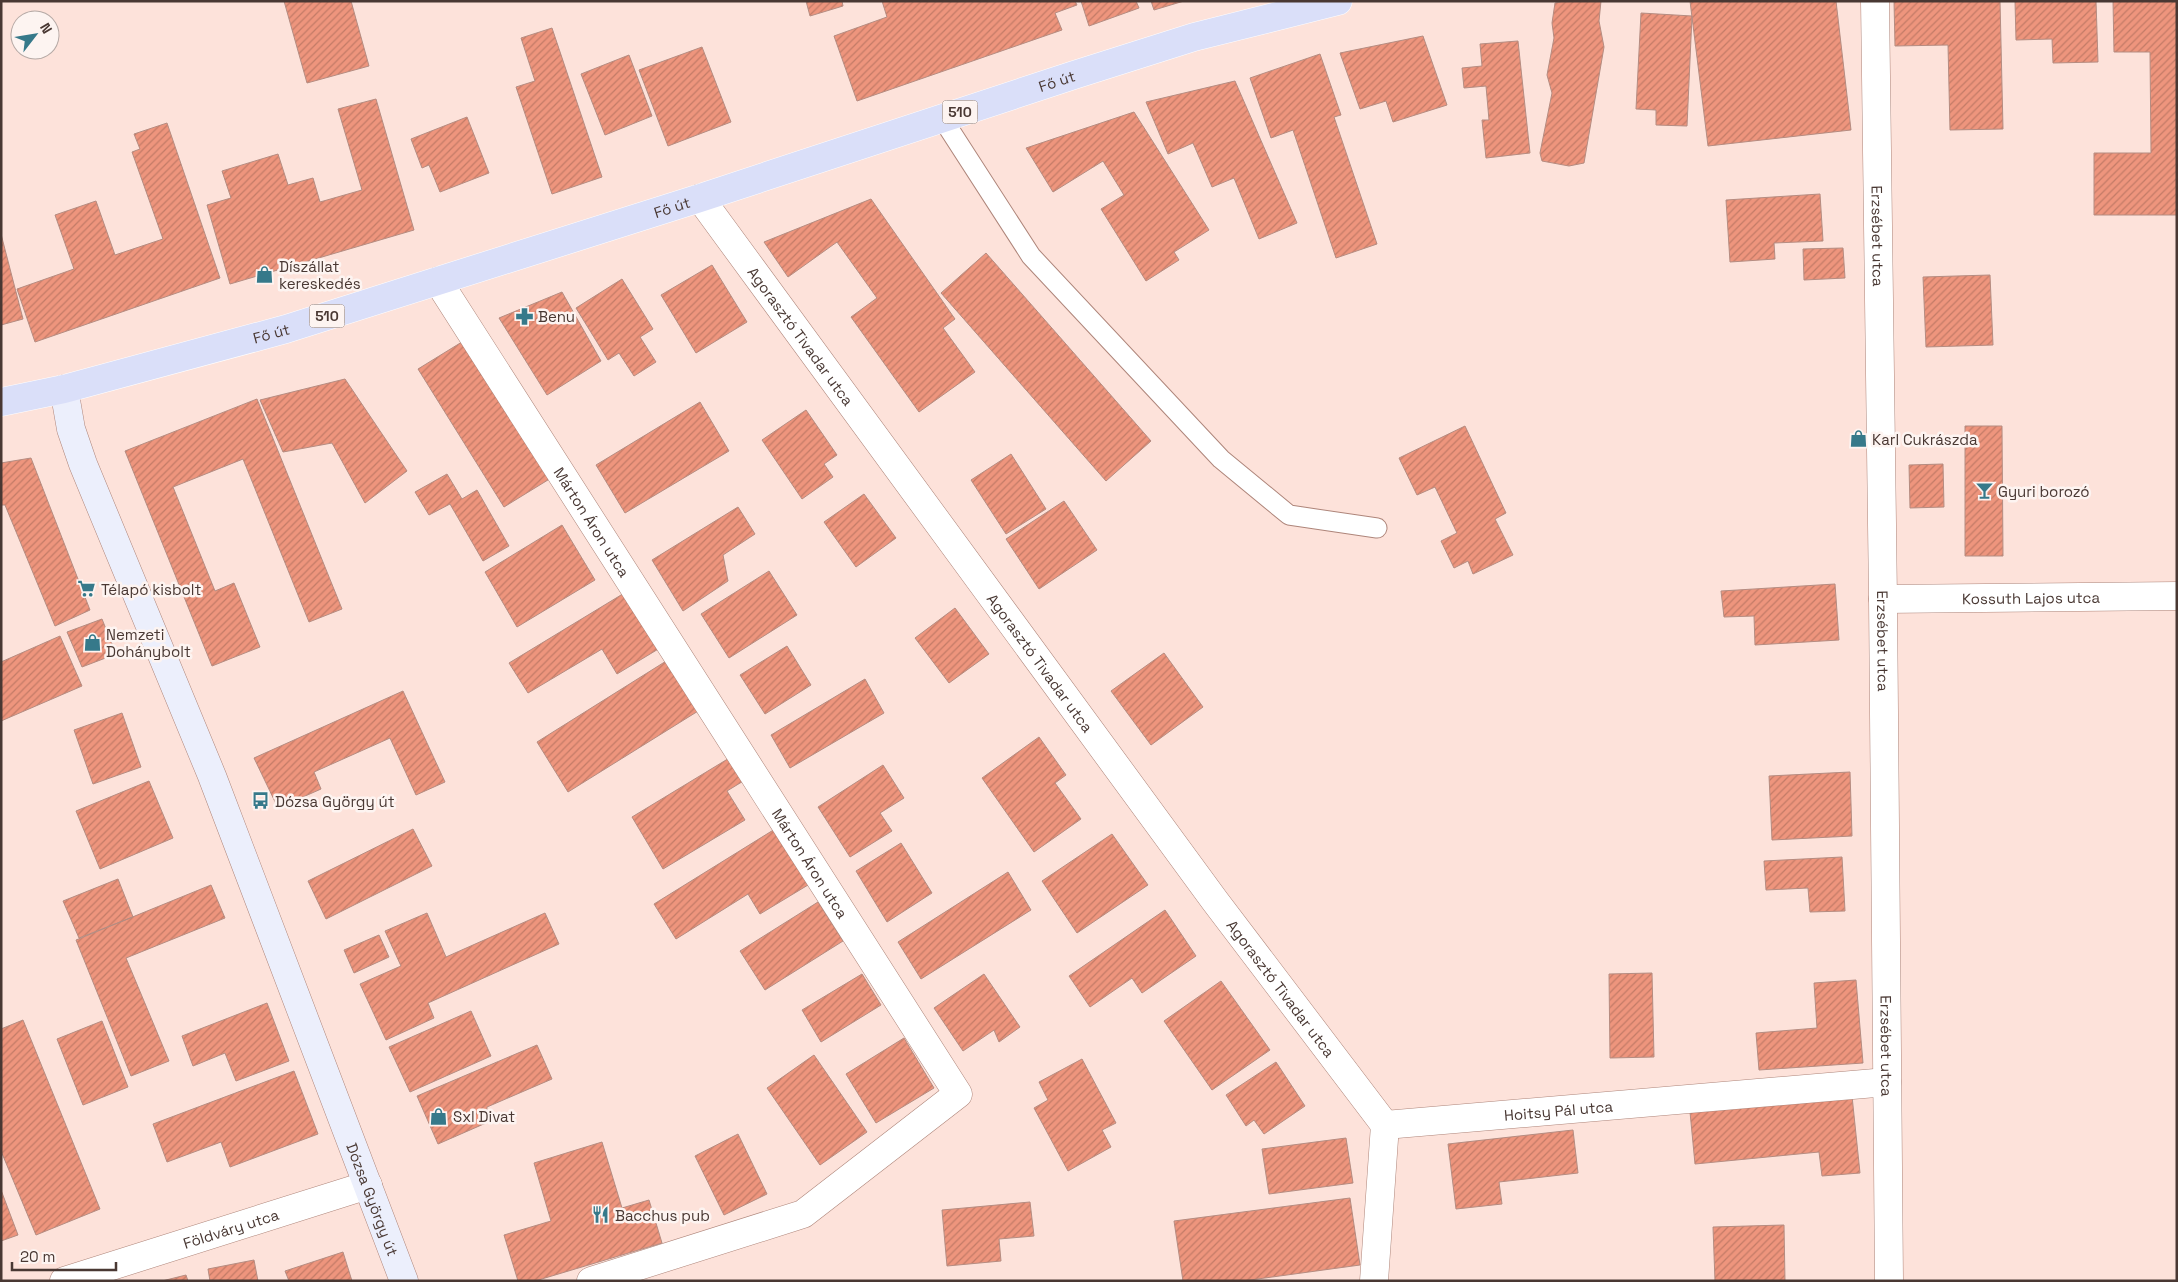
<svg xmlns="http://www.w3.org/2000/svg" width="2178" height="1282" viewBox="0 0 2178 1282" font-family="'Space Grotesk',sans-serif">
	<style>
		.building { fill: url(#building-hatch); stroke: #b58c81 }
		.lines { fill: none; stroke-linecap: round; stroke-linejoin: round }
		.service-casing { stroke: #ae857a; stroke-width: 21 }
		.minor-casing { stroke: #ae857a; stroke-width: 29 }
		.secondary-casing { stroke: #ae857a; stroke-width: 29 }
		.primary-casing { stroke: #fff; stroke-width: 29 }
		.service { stroke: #fff; stroke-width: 19 }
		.minor { stroke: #fff; stroke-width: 28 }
		.secondary { stroke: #eceffc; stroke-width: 28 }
		.primary { stroke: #dadff9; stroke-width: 28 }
		.labels { text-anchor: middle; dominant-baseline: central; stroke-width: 5; stroke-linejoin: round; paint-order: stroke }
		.shield { fill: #fdf4f1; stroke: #7f706c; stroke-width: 1 }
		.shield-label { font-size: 14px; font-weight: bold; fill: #493833 }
		.street-label { font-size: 15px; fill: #493833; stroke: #fdf4f1 }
		.poi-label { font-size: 15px; fill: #493833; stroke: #fdf4f1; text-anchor: start }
	</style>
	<defs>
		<pattern id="building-hatch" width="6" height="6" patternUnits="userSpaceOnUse" patternTransform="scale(1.25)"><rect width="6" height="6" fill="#ee957d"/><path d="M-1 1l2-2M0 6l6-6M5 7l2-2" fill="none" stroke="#c37b67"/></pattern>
	</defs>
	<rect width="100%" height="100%" fill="#fde2da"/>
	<path class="building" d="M284 1H351L369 66 307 83Z
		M806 1H842L843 6 810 16Z
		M882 1H1075L1077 5 1055 13 1062 30 857 101 834 36 887 17Z
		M1081 1H1136L1139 8 1089 26Z
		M1151 1H1184L1154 10Z
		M1564 1H1601L1599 21 1604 47 1584 163 1569 166 1542 161 1540 153 1552 93 1547 75 1554 38 1552 23 1555 3Z
		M1690 1H1836L1851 130 1708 146Z
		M1894 1H2000L2003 129 1950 130 1948 45 1895 46Z
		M2015 1H2096L2098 62 2053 63 2052 39 2016 40Z
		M2113 1H2177V215H2094V153H2151L2150 52H2114Z
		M1641 13 1692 16 1687 126 1656 125V110L1636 109Z
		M552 28 602 177 552 194 516 87 535 81 521 38Z
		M1423 36 1447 105 1393 122 1386 101 1360 109 1340 53Z
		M1518 41 1530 153 1486 158 1482 120H1489L1486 86 1464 88 1462 68 1482 66 1480 44Z
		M702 47 731 122 668 146 639 70Z
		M1320 54 1341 115 1334 117 1377 244 1336 258 1293 130 1271 138 1250 78Z
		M629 55 652 116 605 135 581 74Z
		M1235 81 1297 223 1259 239 1234 178 1212 187 1193 143 1168 154 1146 102Z
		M376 99 414 230 230 284 207 205 231 198 222 171 278 154 288 185 313 178 320 202 362 190 338 109Z
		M1134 112 1209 230 1174 252 1179 260 1146 281 1101 209 1124 195 1103 161 1053 192 1026 148Z
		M467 117 489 173 440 192 429 165 422 168 411 139Z
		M167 123 220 278 35 342 17 289 74 269 55 215 96 201 115 255 163 239 132 152 140 149 134 134Z
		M1820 194 1823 241 1774 243 1775 259 1730 262 1726 200Z
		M871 199 955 319 943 328 975 372 919 412 851 317 877 298 837 242 788 277 764 242Z
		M1 234 23 319 1 325Z
		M1843 248 1845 278 1804 280 1803 249Z
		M986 253 1151 441 1106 481 941 293Z
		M712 265 747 322 696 353 661 295Z
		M1990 275 1993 345 1926 347 1923 277Z
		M622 279 653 329 640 337 656 362 634 376 619 353 608 360 576 308Z
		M562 292 601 361 547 395 499 318Z
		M470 337 556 475 504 507 418 369Z
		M345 379 407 471 365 503 332 443 283 452 260 400Z
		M257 399 342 609 309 622 243 459 173 487 215 591 234 583 260 647 212 666 125 451Z
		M700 402 729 451 625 513 596 465Z
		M806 410 837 455 824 464 833 477 802 499 762 440Z
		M1465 426 1506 513 1495 519 1513 555 1473 574 1468 561 1454 568 1441 541 1457 533 1435 487 1417 495 1399 458Z
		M1965 426H2002L2003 556H1965Z
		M1011 454 1046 509 1006 534 971 480Z
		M31 458 90 610 55 626 5 505H1V463Z
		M1943 464 1944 507 1910 508 1909 465Z
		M447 474 462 499 477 490 509 546 483 561 450 504 429 515 415 492Z
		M864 494 896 538 856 567 824 522Z
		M1064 501 1097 550 1039 589 1006 539Z
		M738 507 755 534 723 555 728 581 683 611 652 560Z
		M562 525 595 580 517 627 485 572Z
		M769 571 797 615 729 658 701 614Z
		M1835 584 1839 640 1755 645 1754 616 1724 617 1721 591Z
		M626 592 660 648 617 674 602 649 528 693 509 663Z
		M955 608 989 654 949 683 915 638Z
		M102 619 116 654 82 667 67 632Z
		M60 636 82 686 1 721V662Z
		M787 646 811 685 765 714 740 675Z
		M1164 653 1203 707 1151 745 1111 691Z
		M671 658 703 708 568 792 537 742Z
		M865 679 884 713 790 768 771 735Z
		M403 691 445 782 416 795 390 738 314 772 321 789 278 808 254 758Z
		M122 713 141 767 93 784 74 730Z
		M1039 737 1066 775 1055 783 1081 819 1034 852 982 778Z
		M731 757 745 780 727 791 745 820 663 869 632 817Z
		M883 765 904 798 880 813 892 831 850 857 818 807Z
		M1850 772 1852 836 1772 840 1769 776Z
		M149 781 173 838 100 869 76 811Z
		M413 829 432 866 326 919 308 881Z
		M775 829 808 885 760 914 748 894 676 939 654 904Z
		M1112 834 1148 885 1077 933 1042 881Z
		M901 843 932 893 887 922 856 871Z
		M1842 857 1845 911 1810 912 1808 888 1766 890 1764 861Z
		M1008 872 1031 910 921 979 898 942Z
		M118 879 133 917 79 938 63 901Z
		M211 885 225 918 126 958 169 1061 131 1076 76 940Z
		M818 902 843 941 765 990 740 951Z
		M1165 910 1196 956 1142 993 1132 978 1090 1007 1069 976Z
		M427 913 446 957 545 913 559 944 428 1003 434 1018 386 1040 360 984 401 966 385 931Z
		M379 935 389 957 354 973 344 950Z
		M1652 973 1654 1057 1610 1058 1609 974Z
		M862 974 881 1005 821 1042 802 1010Z
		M984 974 1020 1027 999 1042 994 1030 963 1051 934 1008Z
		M1856 980 1863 1063 1759 1070 1756 1033 1817 1028 1814 983Z
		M1221 981 1270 1050 1212 1090 1164 1021Z
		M267 1003 289 1061 236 1081 225 1053 193 1066 182 1036Z
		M471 1011 491 1056 410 1092 389 1047Z
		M23 1020 100 1209 36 1235 1 1151V1029Z
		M102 1021 128 1087 83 1105 57 1039Z
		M904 1038 934 1088 876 1123 846 1074Z
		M537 1045 552 1079 487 1107 486 1123 438 1144 417 1096Z
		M814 1055 867 1132 820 1165 767 1088Z
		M1082 1059 1116 1123 1102 1130 1111 1147 1068 1171 1034 1108 1048 1100 1039 1082Z
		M1276 1062 1305 1106 1264 1134 1254 1120 1246 1126 1226 1095Z
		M294 1071 318 1134 230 1167 221 1142 167 1162 153 1124Z
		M1852 1096 1860 1173 1822 1176 1819 1152 1695 1164 1690 1112Z
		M1573 1130 1578 1173 1499 1182 1502 1204 1456 1209 1448 1144Z
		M738 1134 767 1194 724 1215 695 1156Z
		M1346 1138 1353 1183 1269 1194 1262 1149Z
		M602 1142 622 1208 649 1200 662 1243 535 1281H518L504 1235 551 1221 534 1163Z
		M1 1190 18 1235 1 1241Z
		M1350 1198 1360 1265 1243 1281H1183L1174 1221Z
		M1030 1202 1034 1236 999 1239 1001 1261 947 1266 942 1210Z
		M1784 1225 1785 1281H1715L1713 1227Z
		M343 1252 352 1281H289L285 1271Z
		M254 1260 258 1281H210L208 1269Z
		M186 1275 188 1281H162Z"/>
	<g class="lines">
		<defs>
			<path id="service" d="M942 118 1031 256 1221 459 1289 515 1377 528"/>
			<g id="minor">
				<path id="s1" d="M1875 1 1883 599 1889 1281"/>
				<path id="s2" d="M700 198 1215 901 1385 1125"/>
				<path id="s3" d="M438 281 958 1094 803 1214 591 1281"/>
				<path id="s4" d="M1883 599 2177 596"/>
				<path id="s5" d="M1385 1125 1887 1082"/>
				<path id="s6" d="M64 1281 368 1185"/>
				<path d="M1374 1281 1385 1125"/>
			</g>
			<g id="secondary">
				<path id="s7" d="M64 389 71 429 83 464 212 776 404 1281"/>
			</g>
			<g id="primary">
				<path id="s8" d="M1 402 64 389 286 329 700 198 1074 75 1194 37 1338 1"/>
			</g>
		</defs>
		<use href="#service" class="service-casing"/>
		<use href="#minor" class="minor-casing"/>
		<use href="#secondary" class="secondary-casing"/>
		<use href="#primary" class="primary-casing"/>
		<use href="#service" class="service"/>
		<use href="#minor" class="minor"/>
		<use href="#secondary" class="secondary"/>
		<use href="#primary" class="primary"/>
	</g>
	<defs>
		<symbol id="shop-bare" viewBox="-9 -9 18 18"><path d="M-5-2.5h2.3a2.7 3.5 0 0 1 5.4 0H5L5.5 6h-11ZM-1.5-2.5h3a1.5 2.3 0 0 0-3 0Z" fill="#36798a" stroke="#fdf4f1" stroke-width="2.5" paint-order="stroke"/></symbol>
		<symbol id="pharmacy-bare" viewBox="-9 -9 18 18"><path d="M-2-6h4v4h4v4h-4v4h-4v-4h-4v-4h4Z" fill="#36798a" stroke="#fdf4f1" stroke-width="2.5" paint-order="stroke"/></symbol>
		<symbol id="bar-bare" viewBox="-9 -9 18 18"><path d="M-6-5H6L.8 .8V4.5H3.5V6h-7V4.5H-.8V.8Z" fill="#36798a" stroke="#fdf4f1" stroke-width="2.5" paint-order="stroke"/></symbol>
		<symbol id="supermarket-bare" viewBox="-9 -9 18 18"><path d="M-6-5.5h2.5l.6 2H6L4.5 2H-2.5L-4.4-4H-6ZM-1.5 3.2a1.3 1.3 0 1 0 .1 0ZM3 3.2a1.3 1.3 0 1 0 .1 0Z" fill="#36798a" stroke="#fdf4f1" stroke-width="2.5" paint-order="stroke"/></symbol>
		<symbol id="bus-bare" viewBox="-9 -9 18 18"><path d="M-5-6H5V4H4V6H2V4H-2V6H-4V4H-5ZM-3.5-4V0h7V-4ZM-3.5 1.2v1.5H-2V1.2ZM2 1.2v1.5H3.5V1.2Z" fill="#36798a" stroke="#fdf4f1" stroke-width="2.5" paint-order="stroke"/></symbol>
		<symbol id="restaurant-bare" viewBox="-9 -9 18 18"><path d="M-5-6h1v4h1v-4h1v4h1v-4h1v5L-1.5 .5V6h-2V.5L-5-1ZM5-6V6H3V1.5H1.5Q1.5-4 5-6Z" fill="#36798a" stroke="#fdf4f1" stroke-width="2.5" paint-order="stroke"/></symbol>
	</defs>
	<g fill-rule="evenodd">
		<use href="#shop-bare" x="252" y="262" width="25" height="25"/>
		<use href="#pharmacy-bare" x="512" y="304" width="25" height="25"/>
		<use href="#shop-bare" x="1846" y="426" width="25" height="25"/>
		<use href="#bar-bare" x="1972" y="478" width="25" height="25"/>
		<use href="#supermarket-bare" x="74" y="576" width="25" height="25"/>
		<use href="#shop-bare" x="80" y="630" width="25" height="25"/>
		<use href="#bus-bare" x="248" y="788" width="25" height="25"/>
		<use href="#shop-bare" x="426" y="1104" width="25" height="25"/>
		<use href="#restaurant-bare" x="588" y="1202" width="25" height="25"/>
	</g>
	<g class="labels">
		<g class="shield">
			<rect x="942.5" y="100.5" width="35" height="23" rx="4"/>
			<rect x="309.5" y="304.5" width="35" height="23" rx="4"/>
		</g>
		<g class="shield-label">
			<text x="960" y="112">510</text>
			<text x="327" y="316">510</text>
		</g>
		<g class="street-label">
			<text stroke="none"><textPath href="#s8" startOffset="1104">Fő út</textPath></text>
			<text stroke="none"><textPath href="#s8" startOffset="699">Fő út</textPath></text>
			<text stroke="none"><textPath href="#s1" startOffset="235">Erzsébet utca</textPath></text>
			<text stroke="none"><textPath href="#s8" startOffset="279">Fő út</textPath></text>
			<text stroke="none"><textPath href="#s2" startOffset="171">Agorasztó Tivadar utca</textPath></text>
			<text stroke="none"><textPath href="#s3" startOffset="286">Márton Áron utca</textPath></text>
			<text stroke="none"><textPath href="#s4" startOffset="148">Kossuth Lajos utca</textPath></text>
			<text stroke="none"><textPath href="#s1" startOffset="640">Erzsébet utca</textPath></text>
			<text stroke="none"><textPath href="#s2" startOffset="576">Agorasztó Tivadar utca</textPath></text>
			<text stroke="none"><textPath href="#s3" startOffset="691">Márton Áron utca</textPath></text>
			<text stroke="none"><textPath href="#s2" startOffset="981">Agorasztó Tivadar utca</textPath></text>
			<text stroke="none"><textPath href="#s1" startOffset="1045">Erzsébet utca</textPath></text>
			<text stroke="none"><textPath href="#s5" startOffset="174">Hoitsy Pál utca</textPath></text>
			<text stroke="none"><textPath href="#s7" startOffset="868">Dózsa György út</textPath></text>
			<text stroke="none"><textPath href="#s6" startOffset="175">Földváry utca</textPath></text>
		</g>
		<g class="poi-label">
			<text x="279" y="266">Díszállat<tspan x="279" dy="17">kereskedés</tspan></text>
			<text x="538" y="316">Benu</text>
			<text x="1872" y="439">Karl Cukrászda</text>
			<text x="1998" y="491">Gyuri borozó</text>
			<text x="101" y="589">Télapó kisbolt</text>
			<text x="106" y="634">Nemzeti<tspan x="106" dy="17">Dohánybolt</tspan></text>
			<text x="275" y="801">Dózsa György út</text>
			<text x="453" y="1116">Sxl Divat</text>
			<text x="615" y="1215">Bacchus pub</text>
		</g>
	</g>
	<rect width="2178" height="1282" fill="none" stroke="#493833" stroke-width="5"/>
	<g transform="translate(35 35) rotate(59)"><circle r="24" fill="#fdf4f1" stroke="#b5a9a5"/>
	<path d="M0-4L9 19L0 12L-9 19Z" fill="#36798a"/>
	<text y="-8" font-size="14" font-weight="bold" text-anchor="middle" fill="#493833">N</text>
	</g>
	<path d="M12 1262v8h104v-8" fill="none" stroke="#493833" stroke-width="2.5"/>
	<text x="20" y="1262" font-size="15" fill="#493833" stroke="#fdf4f1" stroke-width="4" paint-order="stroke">20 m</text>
</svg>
